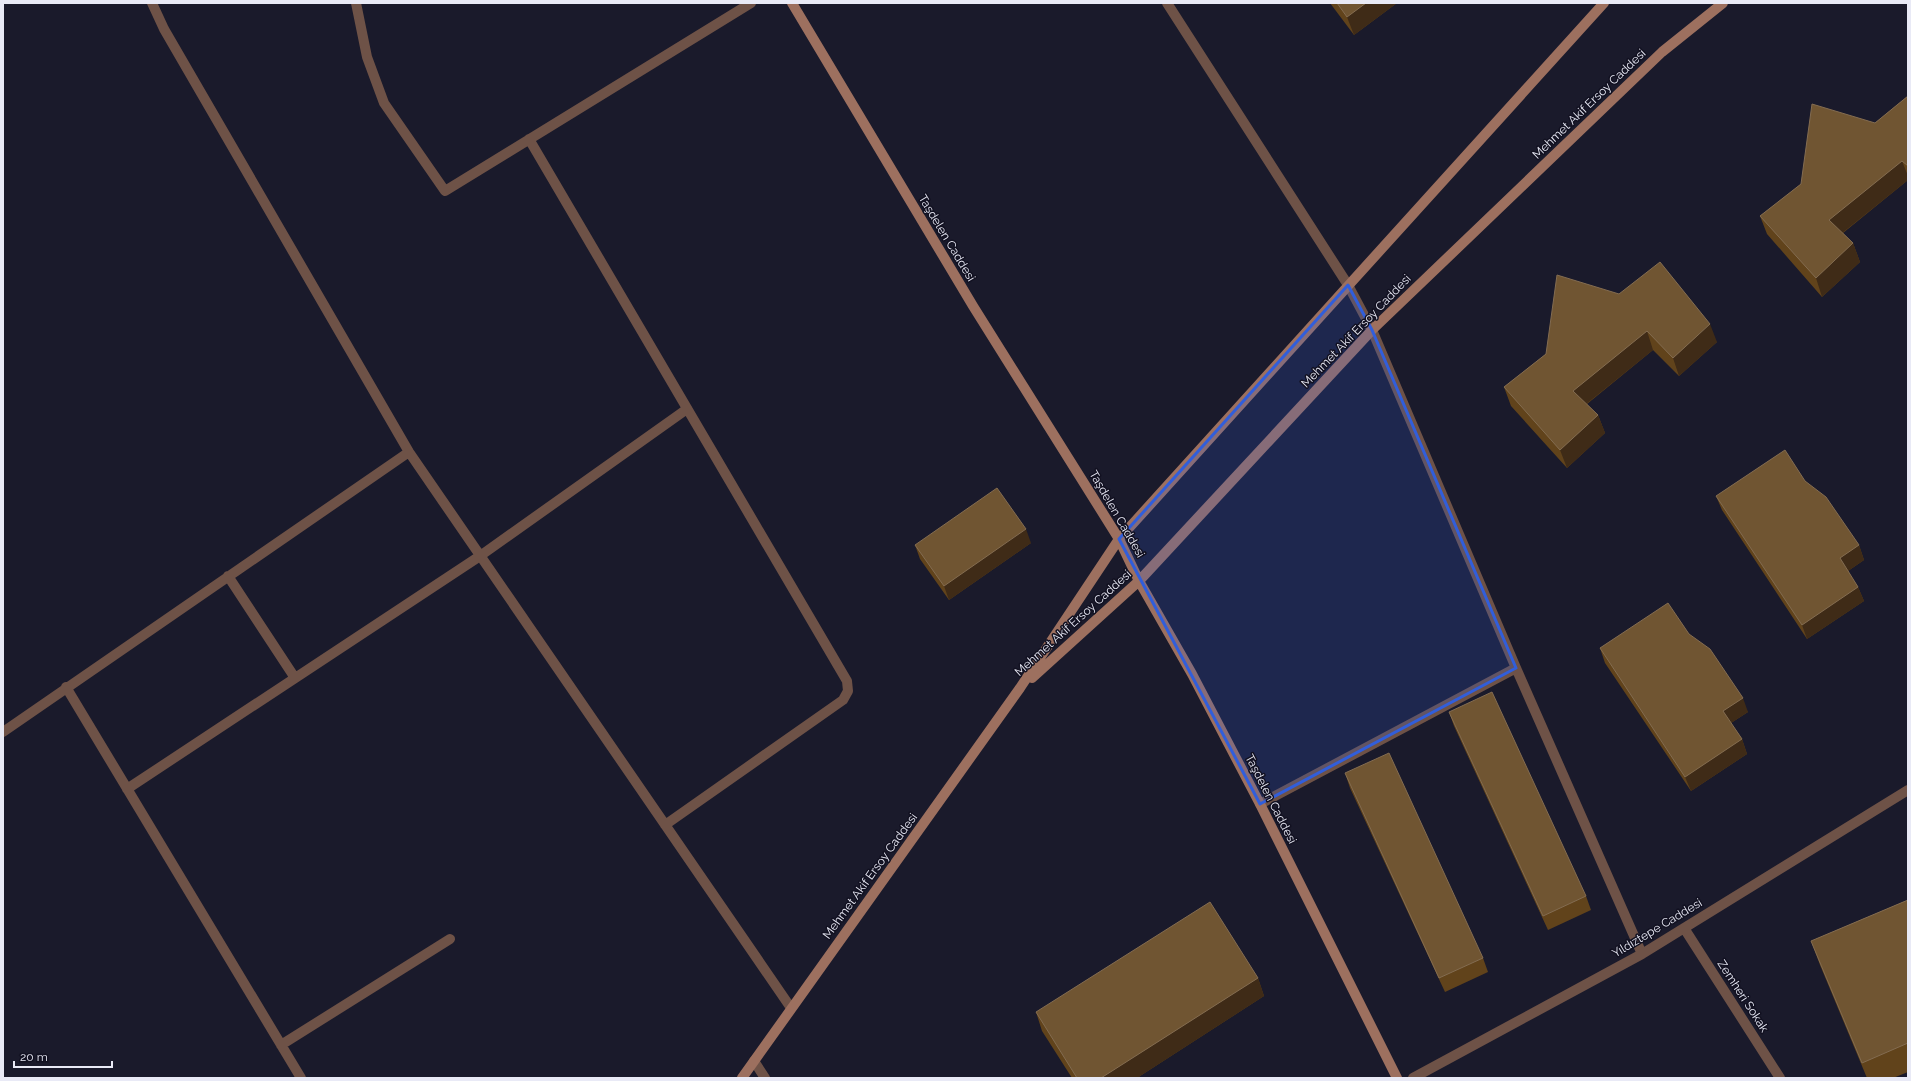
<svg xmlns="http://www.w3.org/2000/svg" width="1911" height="1081" viewBox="0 0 1911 1081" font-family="Raleway,sans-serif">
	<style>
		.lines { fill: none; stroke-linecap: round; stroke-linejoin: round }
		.street { stroke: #6e5247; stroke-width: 10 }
		.secondary { stroke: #9d705f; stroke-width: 10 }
		.wall { fill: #61431b }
		.shaded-wall { fill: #3f2b17 }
		.building { fill: #705532; stroke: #836c51 }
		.marked { fill: #315edb; fill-opacity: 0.2; stroke: #315edb; stroke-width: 3; stroke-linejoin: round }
		.labels { text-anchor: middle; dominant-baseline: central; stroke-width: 3; stroke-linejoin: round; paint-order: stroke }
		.street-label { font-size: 12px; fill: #e9eaf6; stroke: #121121 }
	</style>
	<rect width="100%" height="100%" fill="#1a1a2b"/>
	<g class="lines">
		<path class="street" d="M152 3 164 29 409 452 791 1008
			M356 3 367 57 384 103 445 191 751 3
			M1167 3 1348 285 1372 330 1516 668 1642 954
			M529 139 847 681 848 691 843 700 665 825
			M228 576 295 678
			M66 687 301 1078
			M3 732 409 452
			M127 789 480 556 687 409
			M1260 804 1516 668
			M1684 928 1780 1078
			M281 1045 450 939
			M754 1061 765 1078
			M1413 1078 1642 954 1908 790"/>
		<path class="secondary" d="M792 3 973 306 1119 539 1139 581 1192 674 1260 804 1397 1078
			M1032 678 1139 581 1372 330 1662 52 1723 3
			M742 1078 1020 688 1119 539 1604 3"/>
	</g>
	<path class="wall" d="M1330 3H1397L1354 35Z
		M1908 96V180L1843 233 1853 243 1860 262 1822 297 1767 234 1760 216 1801 184 1875 123Z
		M1619 294 1717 342 1679 376 1653 350 1587 404 1598 415 1605 433 1567 468 1511 406 1504 387 1546 354Z
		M1805 481 1859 545 1864 560 1848 571 1858 587 1864 601 1807 639 1722 510 1716 496Z
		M1031 543 949 600 920 559 915 545Z
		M1689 634 1748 712 1731 723 1742 739 1747 754 1691 791 1605 663 1600 648Z
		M1449 712 1586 896 1591 910 1548 930 1454 726Z
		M1345 773 1483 958 1488 972 1445 992 1350 788Z
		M1908 900V1072L1893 1078H1867L1820 965 1811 941Z
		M1258 978 1264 996 1137 1078H1072L1042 1031 1036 1012Z"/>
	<path class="shaded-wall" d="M1366 3H1397L1354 35 1347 17Z
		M1902 161 1908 176V180L1836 238 1829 220Z
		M1853 243 1860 262 1822 297 1816 278Z
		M1710 324 1717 342 1679 376 1673 358Z
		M1647 331 1653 350 1580 409 1573 391Z
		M1598 415 1605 433 1567 468 1560 450Z
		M1026 529 1031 543 949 600 944 586Z
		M1859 545 1864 560 1845 573 1840 558Z
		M1858 587 1864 601 1807 639 1802 625Z
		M1743 698 1748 712 1728 725 1723 711Z
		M1742 739 1747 754 1691 791 1685 777Z
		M1258 978 1264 996 1137 1078H1101Z"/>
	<path class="building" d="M1337 3H1366L1347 17Z
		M1908 96V166L1902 161 1829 220 1853 243 1816 278 1760 216 1801 184 1812 104 1875 123Z
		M1660 262 1710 324 1673 358 1647 331 1573 391 1598 415 1560 450 1504 387 1546 354 1557 275 1619 294Z
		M1785 450 1805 481 1826 497 1859 545 1840 558 1858 587 1802 625 1716 496Z
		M997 488 1026 529 944 586 915 545Z
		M1668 603 1689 634 1710 649 1743 698 1723 711 1742 739 1685 777 1600 648Z
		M1492 692 1586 896 1543 916 1449 712Z
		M1389 753 1483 958 1439 978 1345 773Z
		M1908 900V1043L1862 1063 1811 941Z
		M1210 902 1258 978 1101 1078H1077L1036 1012Z"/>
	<path class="marked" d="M1348 285 1372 330 1516 668 1260 804 1119 539Z"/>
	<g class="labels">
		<g class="street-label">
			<text transform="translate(1589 104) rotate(-44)">Mehmet Akif Ersoy Caddesi</text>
			<text transform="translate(947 238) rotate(59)">Taşdelen Caddesi</text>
			<text transform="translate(1356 331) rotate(-46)">Mehmet Akif Ersoy Caddesi</text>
			<text transform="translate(1117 514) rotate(60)">Taşdelen Caddesi</text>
			<text transform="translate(1073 623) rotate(-42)">Mehmet Akif Ersoy Caddesi</text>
			<text transform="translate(1271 799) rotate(63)">Taşdelen Caddesi</text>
			<text transform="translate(870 876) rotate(-54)">Mehmet Akif Ersoy Caddesi</text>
			<text transform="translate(1657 928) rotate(-31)">Yıldıztepe Caddesi</text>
			<text transform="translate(1743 996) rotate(57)">Zemheri Sokak</text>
		</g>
	</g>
	<rect width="1911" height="1081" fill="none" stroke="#e9eaf6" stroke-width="8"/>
	<path d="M14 1061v6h98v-6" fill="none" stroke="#e9eaf6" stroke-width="2"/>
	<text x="20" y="1061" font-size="12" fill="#e9eaf6" stroke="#121121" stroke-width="3" paint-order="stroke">20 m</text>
</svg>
